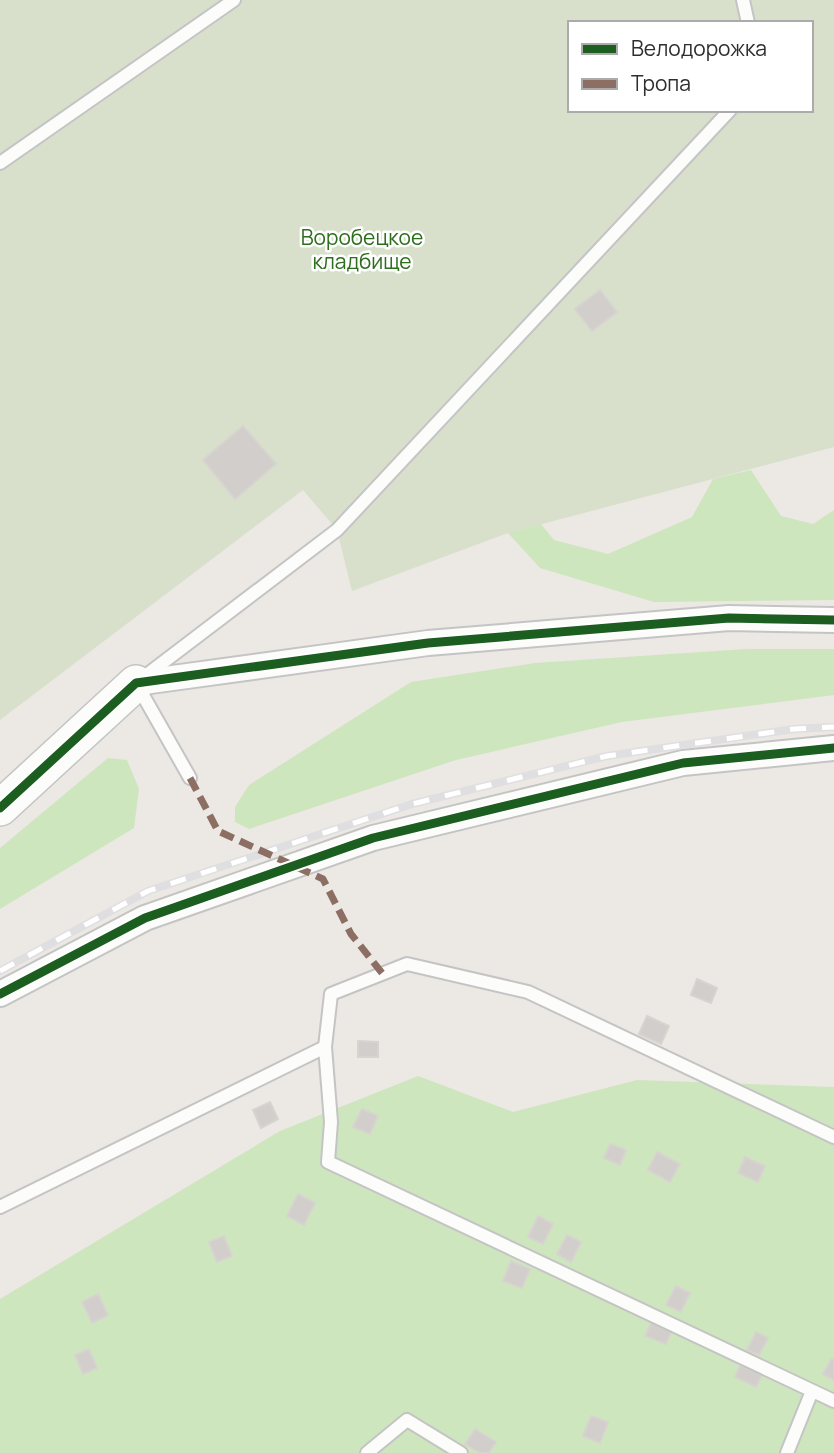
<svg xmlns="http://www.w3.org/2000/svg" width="834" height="1453" viewBox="0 0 834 1453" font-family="Manrope,sans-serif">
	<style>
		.green { fill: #cee6be }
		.cemetery { fill: #d8e0cc; fill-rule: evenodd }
		.building { fill: #d1cecb; stroke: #d7d4d0; stroke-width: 2 }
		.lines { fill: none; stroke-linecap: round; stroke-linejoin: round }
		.lane-casing { stroke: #c5c4c5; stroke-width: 16 }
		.street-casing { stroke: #c5c4c5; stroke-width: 28 }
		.secondary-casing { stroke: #c5c4c5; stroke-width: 38 }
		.lane { stroke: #fcfcfb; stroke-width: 12 }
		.street { stroke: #fcfcfb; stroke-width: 24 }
		.secondary { stroke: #fcfcfb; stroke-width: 35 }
		.rail-casing { stroke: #dfdfe1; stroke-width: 8 }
		.rail { stroke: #fff; stroke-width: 5; stroke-dasharray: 16; stroke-linecap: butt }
		.quiet { stroke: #8d6e63; stroke-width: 7; stroke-dasharray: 14 7; stroke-linecap: butt }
		.cycleway-casing { stroke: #fff; stroke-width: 13 }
		.cycleway { stroke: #1b5e20; stroke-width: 9 }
		.labels { text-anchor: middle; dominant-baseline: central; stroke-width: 5; stroke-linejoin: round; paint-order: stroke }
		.park-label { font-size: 21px; fill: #2c6e1b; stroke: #fff }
	</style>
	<rect width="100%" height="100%" fill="#ece8e4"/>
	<path class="green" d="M751 470 781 516 813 524 834 510V600L654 602 540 568 508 533 541 524 554 540 608 554 692 517 713 479Z
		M746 649H834V695L622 722 456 760 249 829 235 822V807L249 785 411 682 535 663Z
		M108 758 127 760 139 789 134 828 0 909V848Z
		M418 1076 513 1112 637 1080 834 1087V1453H0V1299L280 1131Z"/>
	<path class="cemetery" d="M0 0H834V447L508 533 352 591 337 530 303 490 0 720ZM570 23H811V110H570Z"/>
	<path class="building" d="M600 290 617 312 592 331 575 309Z
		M243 426 276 464 235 499 203 460Z
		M697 979 717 988 711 1003 691 995Z
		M647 1016 669 1026 661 1044 639 1034Z
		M358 1041 378 1042V1057H358Z
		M270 1102 278 1119 261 1128 253 1110Z
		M362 1109 378 1116 370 1134 353 1127Z
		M610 1144 626 1150 620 1165 604 1158Z
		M657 1152 680 1164 670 1182 648 1170Z
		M745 1157 765 1166 758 1182 738 1173Z
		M298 1194 315 1203 304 1225 287 1216Z
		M538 1216 553 1224 543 1244 528 1237Z
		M567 1235 581 1242 571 1262 557 1254Z
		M224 1236 232 1256 217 1262 209 1242Z
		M511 1261 530 1269 522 1288 503 1281Z
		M676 1286 690 1293 681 1312 666 1305Z
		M98 1294 108 1315 92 1323 82 1302Z
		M652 1321 672 1330 666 1344 645 1336Z
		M756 1332 768 1338 759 1355 747 1350Z
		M89 1349 97 1368 83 1374 75 1355Z
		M831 1359 834 1360V1380L823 1374Z
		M740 1365 762 1375 756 1387 735 1377Z
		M591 1416 608 1422 600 1443 583 1436Z
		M475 1429 496 1442 489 1453H480L465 1444Z"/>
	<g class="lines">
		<defs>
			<path id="lane" d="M743 0 748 23
				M0 163 234 0
				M190 778 136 683 337 530 730 110
				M834 1137 528 992 407 964 331 994 325 1047 331 1122 328 1162 834 1401
				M0 1207 325 1047
				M367 1453 407 1420 461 1453
				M787 1453 812 1391"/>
			<path id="street" d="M136 683 428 643 729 618 834 620
				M0 994 145 918 373 838 683 763 834 748"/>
			<path id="secondary" d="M0 808 136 683"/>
		</defs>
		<use href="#lane" class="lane-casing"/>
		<use href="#street" class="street-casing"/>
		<use href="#secondary" class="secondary-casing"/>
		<use href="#lane" class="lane"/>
		<use href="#street" class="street"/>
		<use href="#secondary" class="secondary"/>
		<defs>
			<path id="rail" d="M0 971 148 891 412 804 607 756 794 729 834 727"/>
		</defs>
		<use href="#rail" class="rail-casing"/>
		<use href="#rail" class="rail"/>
		<path class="quiet" d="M190 778 218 831 323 879 351 934 382 973"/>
		<defs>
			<path id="cycleway" d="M0 808 136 683 428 643 729 618 834 620
				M0 994 145 918 373 838 683 763 834 748"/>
		</defs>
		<use href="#cycleway" class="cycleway-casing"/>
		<use href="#cycleway" class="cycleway"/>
	</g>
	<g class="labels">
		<g class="park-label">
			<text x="362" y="237">Воробецкое<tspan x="362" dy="24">кладбище</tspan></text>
		</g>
	</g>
	<rect x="568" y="21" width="245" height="91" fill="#ffffff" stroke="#ababab" stroke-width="2"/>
	<rect x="582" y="44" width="35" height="10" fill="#1b5e20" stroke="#ababab" stroke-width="2"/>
	<text x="631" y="56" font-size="21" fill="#2e2e2e">Велодорожка</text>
	<rect x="582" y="79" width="35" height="10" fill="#8d6e63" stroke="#ababab" stroke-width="2"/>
	<text x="631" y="91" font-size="21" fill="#2e2e2e">Тропа</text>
</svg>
